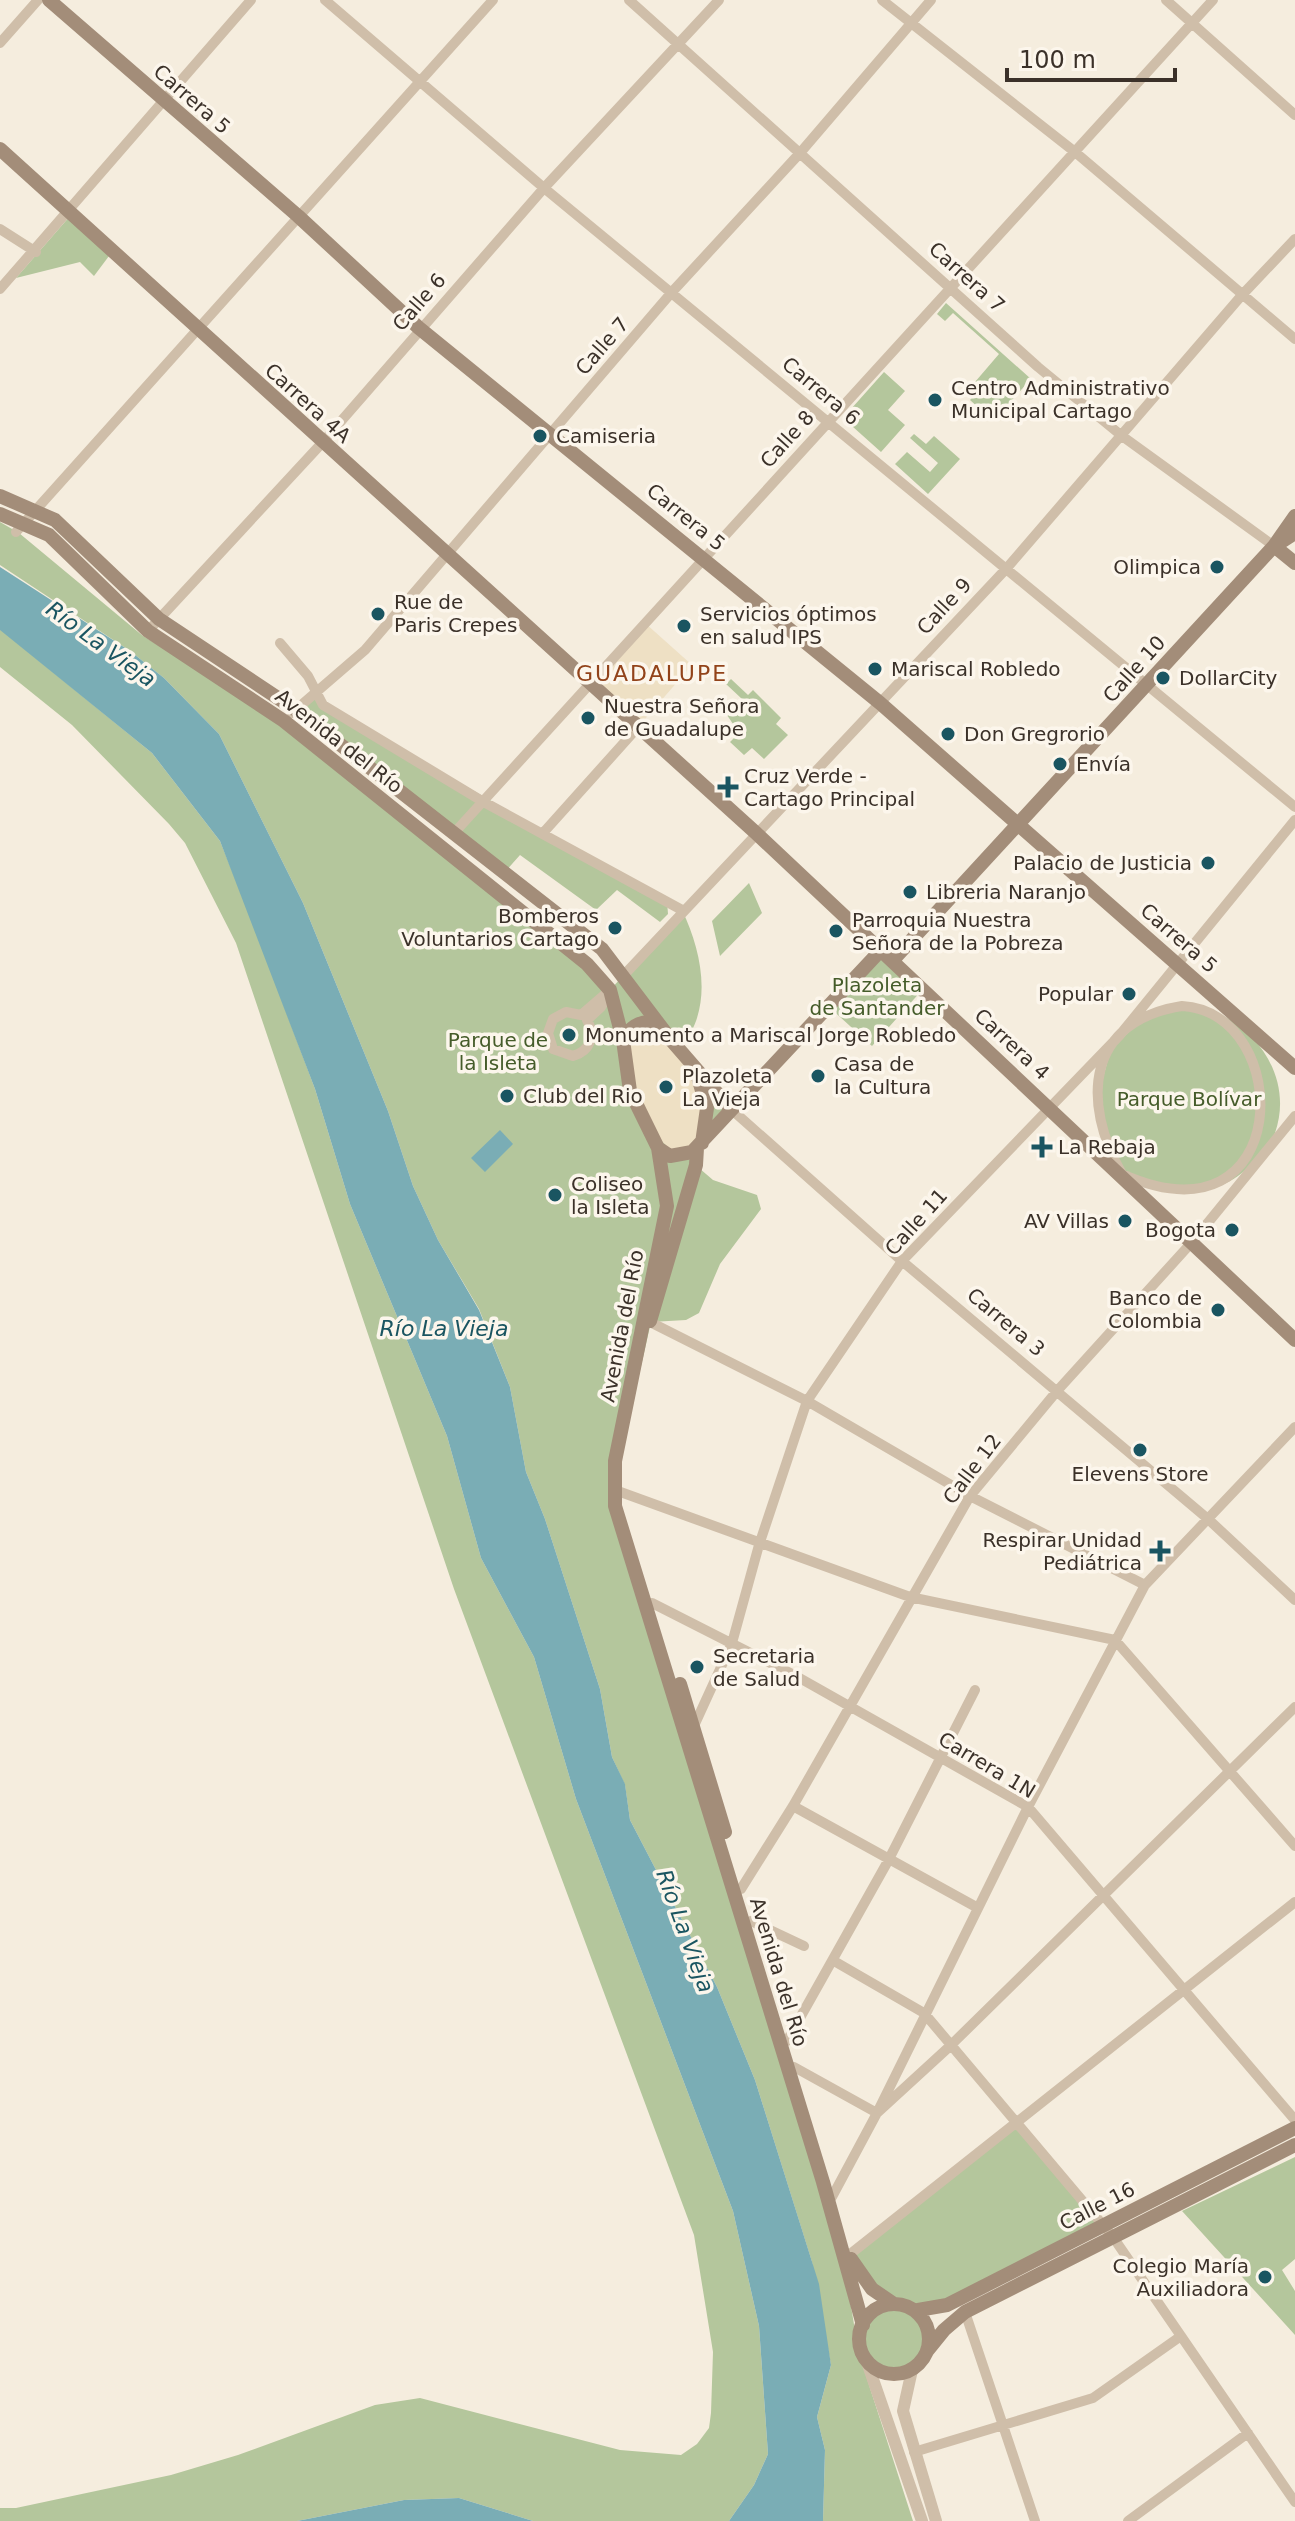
<svg xmlns="http://www.w3.org/2000/svg" width="1295" height="2521" viewBox="0 0 1295 2521" font-family="'DejaVu Sans',sans-serif">
	<style>
		.green { fill: #b4c69c }
		.plaza { fill: #eee0c4 }
		.water { fill: #7aadb5 }
		.lines { fill: none; stroke-linecap: round; stroke-linejoin: round }
		.minor { stroke: #cfbea9; stroke-width: 10 }
		.tertiary { stroke: #cfbea9; stroke-width: 12 }
		.secondary { stroke: #a38d79; stroke-width: 14 }
		.poi-dot { fill: #1a5561; stroke: #fcf6ec; stroke-width: 3 }
		.labels { text-anchor: middle; dominant-baseline: central; stroke-width: 7; stroke-linejoin: round; paint-order: stroke }
		.street-label { font-size: 20px; fill: #3b3129; stroke: #fcf6ec }
		.poi-label { font-size: 20px; fill: #3b3129; stroke: #fcf6ec; text-anchor: start }
		.park-label { font-size: 20px; fill: #455c2a; stroke: #fcf6ec }
		.water-label { font-size: 22px; font-style: italic; fill: #1a5561; stroke: #fcf6ec }
		.neighbourhood-label { font-size: 22px; letter-spacing: 2px; fill: #92431a; stroke: #fcf6ec }
	</style>
	<rect width="100%" height="100%" fill="#f5edde"/>
	<path class="green" d="M70 216 109 256 94 276 80 262 16 278Z
		M946 303 1031 379 993 421 970 400 981 388 975 382 999 354 953 313 945 321 937 314Z
		M884 372 905 391 888 410 905 425 881 452 843 418Z
		M914 434 926 444 934 436 960 459 928 494 895 464 907 452 930 472 938 463 910 438Z
		M0 522 19 533 143 636 284 721 611 989 682 910C703 954 714 1011 679 1049L731 1109 685 1156 713 1180 757 1195 761 1209 720 1264 699 1313 686 1320 651 1322 623 1446 615 1506 842 2253 859 2354 913 2521H823L825 2450 817 2417 831 2365 812 2262 755 2080 717 1987 630 1820 625 1785 612 1757 600 1689 545 1519 526 1472 510 1387 479 1309 438 1240 413 1186 388 1111 303 903 219 734 164 678 130 651 0 565Z
		M0 629 152 753 220 841 251 918 315 1089 350 1204 447 1436 481 1558 534 1657 576 1799 733 2211 759 2326 768 2454 754 2485 729 2521H533L459 2498 404 2500 297 2521H0V2508H16L171 2475 238 2455 375 2405 420 2398 620 2450 681 2455 697 2444 709 2428 711 2413 713 2352 694 2235 454 1589 236 943 185 843 169 824 72 725 0 667Z
		M731 679 748 695 753 690 781 718 776 724 788 735 764 759 752 748 744 755 730 742 739 733 727 715 742 699 726 684Z
		M316 692 323 705 667 901 668 914 660 922 617 890 596 910 520 855 505 872 296 710Z
		M749 883 762 913 720 956 712 921Z
		M881 950 923 989 872 1046 828 1006Z
		M1200 1007C1253 1020 1295 1076 1275 1133 1272 1142 1263 1150 1257 1158 1242 1177 1220 1190 1194 1191 1172 1192 1144 1179 1122 1174L1096 1104 1111 1048 1148 1015Z
		M1018 2124 1104 2225 947 2305 911 2308C942 2338 926 2386 880 2371 851 2354 854 2317 886 2305L849 2255Z
		M1295 2157V2259L1282 2270 1295 2291V2335L1182 2211Z"/>
	<path class="plaza" d="M645 623 692 665 639 726 593 683Z
		M647 1021 701 1082 702 1143 678 1157 643 1123 625 1036Z"/>
	<path class="water" d="M0 567 130 651 164 678 219 734 303 903 388 1111 413 1186 438 1240 479 1310 510 1387 526 1472 545 1519 600 1689 612 1757 625 1784 630 1820 717 1987 755 2080 819 2284 831 2365 817 2417 825 2450 823 2521H729L754 2485 768 2454 759 2326 733 2211 576 1799 534 1657 481 1558 447 1436 350 1204 315 1089 220 841 152 753 0 630Z
		M500 1130 513 1144 485 1172 471 1158Z
		M459 2498 533 2521H297L404 2500Z"/>
	<g class="lines">
		<path class="minor" d="M325 0 544 188 1295 807
			M629 0 1038 367 1122 436 1274 546
			M882 0 1075 152 1295 339
			M1166 0 1295 115
			M0 43 38 0
			M0 229 36 252
			M0 289 251 0
			M16 532 493 0
			M148 631 322 443 544 188 719 0
			M280 643 308 676 323 705 482 801 682 910
			M292 713 365 650 672 292 800 153 931 0
			M455 832 1213 0
			M543 833 639 726
			M624 975 1006 569 1242 295 1295 239
			M610 990 601 1007 587 1020C596 1036 590 1051 573 1056L553 1049 548 1033 553 1019 566 1012 581 1015Z
			M1182 1006C1295 1012 1295 1251 1122 1174 1081 1102 1086 1021 1182 1006Z
			M731 1109 902 1261 1208 1519 1295 1600
			M650 1322 807 1401 970 1496 1145 1585
			M615 1490 910 1597 1115 1640 1295 1846
			M652 1603 796 1676 1028 1807 1295 2120
			M694 1726 732 1643 759 1545 807 1401 902 1261 1119 1036 1295 820
			M793 1806 978 1908
			M741 1889 793 1806 970 1496 1057 1391 1193 1241 1295 1116
			M751 1921 804 1946
			M834 1961 924 2013 1113 2237 1295 2502
			M787 2041 888 1861 975 1690
			M794 2067 877 2113
			M877 2113 1028 1807 1145 1585 1295 1427
			M832 2197 877 2113 949 2047 1295 1707
			M849 2255 1295 1902
			M965 2312 1035 2521
			M914 2452 1093 2398 1181 2336
			M1128 2521 1248 2433"/>
		<path class="tertiary" d="M867 2362 922 2521
			M912 2370 903 2411 936 2521"/>
		<path class="secondary" d="M49 0 298 216 419 328 880 703 1295 1068
			M0 149 756 833 1295 1340
			M0 496 55 520 159 619 296 710 602 949 671 1040 731 1109
			M0 514 49 535 148 631 284 721 587 964 610 990 623 1040 630 1091 658 1148 667 1206 615 1461V1506L823 2182 863 2325
			M1274 546 1295 563
			M1275 546 1295 533
			M893 960 1274 546 1295 516
			M623 1040C629 1028 639 1021 652 1022L661 1030
			M698 1077 707 1108 702 1143
			M658 1148 670 1156 692 1152 881 950
			M650 1321 696 1165 697 1148
			M680 1684 725 1832
			M851 2259 872 2289 894 2304
			M859 2339a35 35 0 1 1 70 0a35 35 0 1 1-70 0Z
			M918 2310 947 2305 1295 2128
			M927 2351 944 2330 965 2312 1295 2145"/>
	</g>
	<g class="poi-dot">
		<circle cx="935" cy="400" r="8"/>
		<circle cx="540" cy="436" r="8"/>
		<circle cx="1217" cy="567" r="8"/>
		<circle cx="378" cy="614" r="8"/>
		<circle cx="684" cy="626" r="8"/>
		<circle cx="875" cy="669" r="8"/>
		<circle cx="1163" cy="678" r="8"/>
		<circle cx="588" cy="718" r="8"/>
		<circle cx="948" cy="734" r="8"/>
		<circle cx="1060" cy="764" r="8"/>
		<path d="M724 775h8v8h8v8h-8v8h-8v-8h-8v-8h8z"/>
		<circle cx="1208" cy="863" r="8"/>
		<circle cx="910" cy="892" r="8"/>
		<circle cx="615" cy="928" r="8"/>
		<circle cx="836" cy="931" r="8"/>
		<circle cx="1129" cy="994" r="8"/>
		<circle cx="569" cy="1035" r="8"/>
		<circle cx="818" cy="1076" r="8"/>
		<circle cx="666" cy="1087" r="8"/>
		<circle cx="507" cy="1096" r="8"/>
		<path d="M1038 1135h8v8h8v8h-8v8h-8v-8h-8v-8h8z"/>
		<circle cx="555" cy="1195" r="8"/>
		<circle cx="1125" cy="1221" r="8"/>
		<circle cx="1232" cy="1230" r="8"/>
		<circle cx="1218" cy="1310" r="8"/>
		<circle cx="1140" cy="1450" r="8"/>
		<path d="M1156 1539h8v8h8v8h-8v8h-8v-8h-8v-8h8z"/>
		<circle cx="697" cy="1667" r="8"/>
		<circle cx="1265" cy="2277" r="8"/>
	</g>
	<g class="labels">
		<g class="street-label">
			<text transform="translate(192 99) rotate(41)">Carrera 5</text>
			<text transform="translate(967 277) rotate(42)">Carrera 7</text>
			<text transform="translate(419 302) rotate(-49)">Calle 6</text>
			<text transform="translate(602 346) rotate(-49)">Calle 7</text>
			<text transform="translate(821 391) rotate(40)">Carrera 6</text>
			<text transform="translate(308 403) rotate(42)">Carrera 4A</text>
			<text transform="translate(787 439) rotate(-48)">Calle 8</text>
			<text transform="translate(686 517) rotate(39)">Carrera 5</text>
			<text transform="translate(944 606) rotate(-47)">Calle 9</text>
			<text transform="translate(1134 669) rotate(-48)">Calle 10</text>
			<text transform="translate(339 741) rotate(38)">Avenida del Río</text>
			<text transform="translate(1179 938) rotate(41)">Carrera 5</text>
			<text transform="translate(1012 1044) rotate(43)">Carrera 4</text>
			<text transform="translate(916 1222) rotate(-48)">Calle 11</text>
			<text transform="translate(1006 1322) rotate(40)">Carrera 3</text>
			<text transform="translate(622 1326) rotate(-79)">Avenida del Río</text>
			<text transform="translate(972 1469) rotate(-53)">Calle 12</text>
			<text transform="translate(987 1765) rotate(31)">Carrera 1N</text>
			<text transform="translate(779 1972) rotate(73)">Avenida del Río</text>
			<text transform="translate(1097 2206) rotate(-27)">Calle 16</text>
		</g>
		<g class="poi-label">
			<text x="951" y="388">Centro Administrativo<tspan x="951" dy="23">Municipal Cartago</tspan></text>
			<text x="556" y="436">Camiseria</text>
			<text x="1201" y="567" text-anchor="end">Olimpica</text>
			<text x="394" y="602">Rue de<tspan x="394" dy="23">Paris Crepes</tspan></text>
			<text x="700" y="614">Servicios óptimos<tspan x="700" dy="23">en salud IPS</tspan></text>
			<text x="891" y="669">Mariscal Robledo</text>
			<text x="1179" y="678">DollarCity</text>
			<text x="604" y="706">Nuestra Señora<tspan x="604" dy="23">de Guadalupe</tspan></text>
			<text x="964" y="734">Don Gregrorio</text>
			<text x="1076" y="764">Envía</text>
			<text x="744" y="776">Cruz Verde -<tspan x="744" dy="23">Cartago Principal</tspan></text>
			<text x="1192" y="863" text-anchor="end">Palacio de Justicia</text>
			<text x="926" y="892">Libreria Naranjo</text>
			<text x="599" y="916" text-anchor="end">Bomberos<tspan x="599" dy="23">Voluntarios Cartago</tspan></text>
			<text x="852" y="920">Parroquia Nuestra<tspan x="852" dy="23">Señora de la Pobreza</tspan></text>
			<text x="1113" y="994" text-anchor="end">Popular</text>
			<text x="585" y="1035">Monumento a Mariscal Jorge Robledo</text>
			<text x="834" y="1064">Casa de<tspan x="834" dy="23">la Cultura</tspan></text>
			<text x="682" y="1076">Plazoleta<tspan x="682" dy="23">La Vieja</tspan></text>
			<text x="523" y="1096">Club del Rio</text>
			<text x="1058" y="1147">La Rebaja</text>
			<text x="571" y="1184">Coliseo<tspan x="571" dy="23">la Isleta</tspan></text>
			<text x="1109" y="1221" text-anchor="end">AV Villas</text>
			<text x="1216" y="1230" text-anchor="end">Bogota</text>
			<text x="1202" y="1298" text-anchor="end">Banco de<tspan x="1202" dy="23">Colombia</tspan></text>
			<text x="1140" y="1474" text-anchor="middle">Elevens Store</text>
			<text x="1142" y="1540" text-anchor="end">Respirar Unidad<tspan x="1142" dy="23">Pediátrica</tspan></text>
			<text x="713" y="1656">Secretaria<tspan x="713" dy="23">de Salud</tspan></text>
			<text x="1249" y="2266" text-anchor="end">Colegio María<tspan x="1249" dy="23">Auxiliadora</tspan></text>
		</g>
		<g class="park-label">
			<text x="877" y="985">Plazoleta<tspan x="877" dy="23">de Santander</tspan></text>
			<text x="498" y="1040">Parque de<tspan x="498" dy="23">la Isleta</tspan></text>
			<text x="1189" y="1099">Parque Bolívar</text>
		</g>
		<g class="water-label">
			<text transform="translate(101 644) rotate(36)">Río La Vieja</text>
			<text x="444" y="1328">Río La Vieja</text>
			<text transform="translate(685 1931) rotate(70)">Río La Vieja</text>
		</g>
		<g class="neighbourhood-label">
			<text x="652" y="673">GUADALUPE</text>
		</g>
	</g>
	<path d="M1007 68v12h168v-12" fill="none" stroke="#3b3129" stroke-width="4"/>
	<text x="1019" y="68" font-size="24" fill="#3b3129" stroke="#fcf6ec" stroke-width="6" paint-order="stroke">100 m</text>
</svg>
